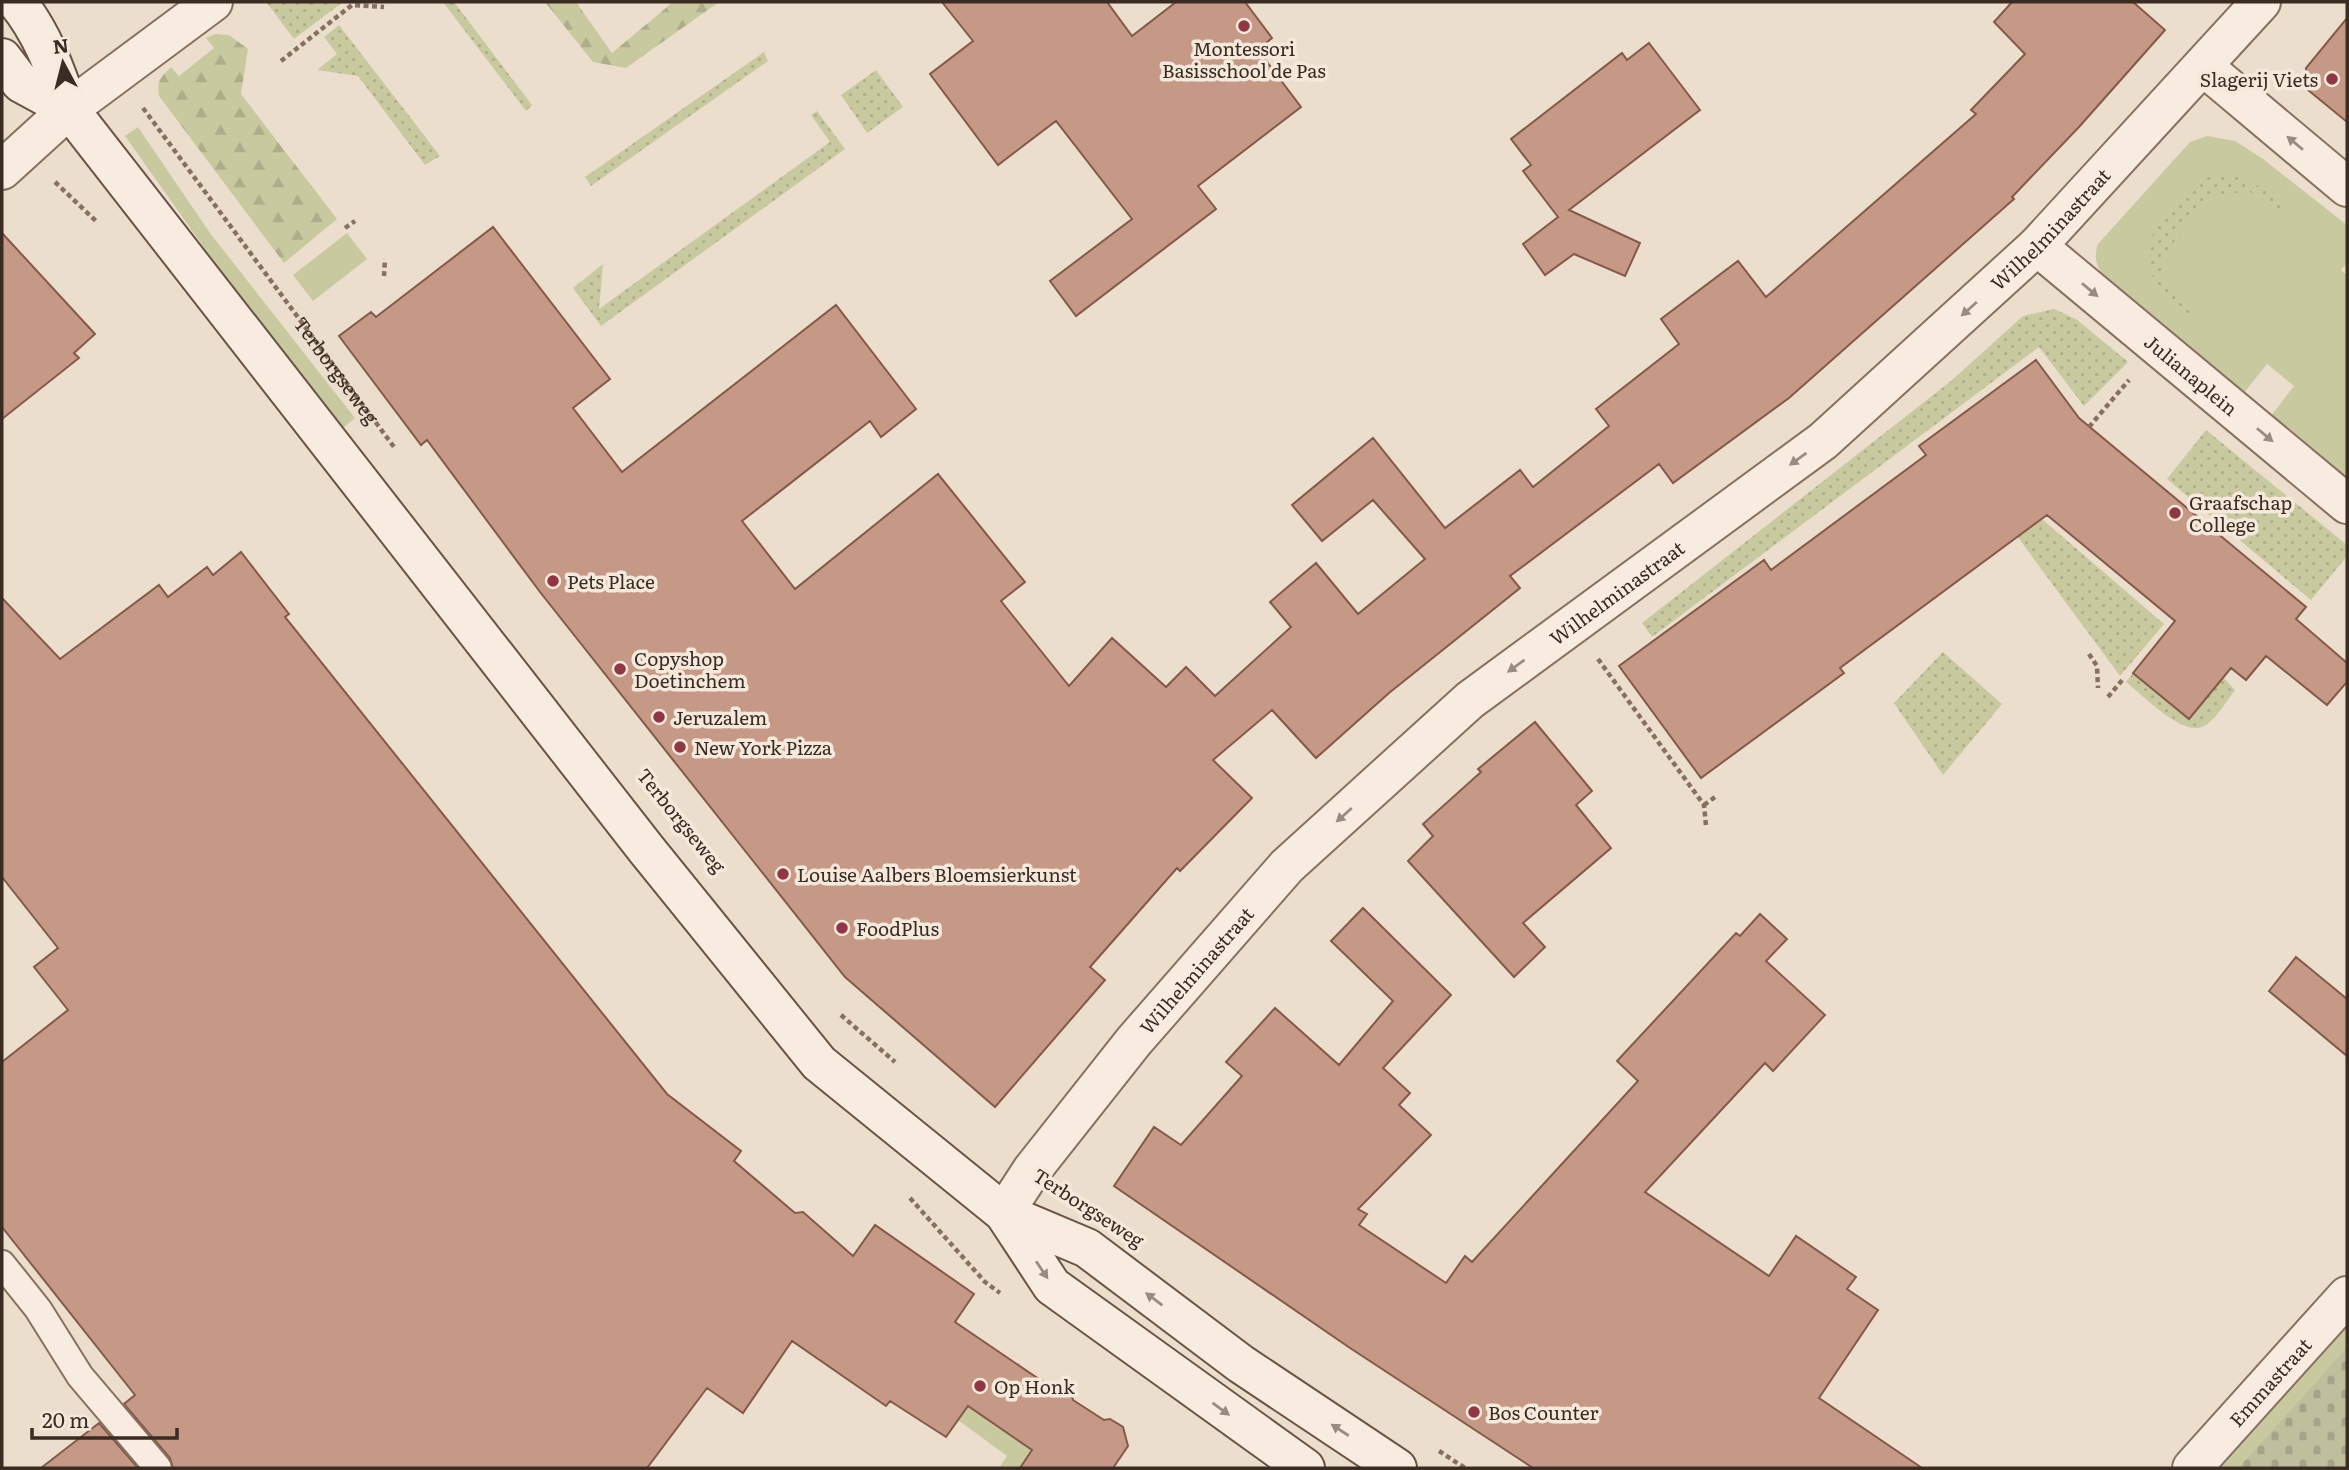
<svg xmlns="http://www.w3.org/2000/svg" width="2349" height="1470" viewBox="0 0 2349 1470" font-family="Literata,serif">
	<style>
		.grass { fill: #c9c9a0 }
		.forest { fill: url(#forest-firs) }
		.cemetery { fill: url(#cemetery-stones) }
		.park { fill: url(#park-dots) }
		.building { fill: #c69886; stroke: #855949; stroke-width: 2 }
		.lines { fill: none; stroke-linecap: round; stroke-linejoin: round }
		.lane-casing { stroke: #887061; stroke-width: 30 }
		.street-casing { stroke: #887061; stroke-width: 42 }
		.secondary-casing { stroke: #6a5244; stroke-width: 42 }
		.path { stroke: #887061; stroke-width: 4.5; stroke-dasharray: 5 3.5; stroke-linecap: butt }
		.lane { stroke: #f7ecdf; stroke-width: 26 }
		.street { stroke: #f7ecdf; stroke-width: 38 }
		.secondary { stroke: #f7ecdf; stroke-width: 38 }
		.oneway { fill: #988c81 }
		.poi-dot { fill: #913643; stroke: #f4e9db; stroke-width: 2.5 }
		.labels { text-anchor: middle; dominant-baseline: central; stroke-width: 7; stroke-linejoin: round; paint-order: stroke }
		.poi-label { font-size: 19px; fill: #3a2b23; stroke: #f4e9db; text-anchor: start }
		.street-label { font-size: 19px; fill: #3a2b23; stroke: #f4e9db }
	</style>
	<defs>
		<pattern id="forest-firs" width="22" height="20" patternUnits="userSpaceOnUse" patternTransform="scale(1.75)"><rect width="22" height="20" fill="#c9c9a0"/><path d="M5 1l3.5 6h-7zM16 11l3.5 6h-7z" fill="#adad8a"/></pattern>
		<pattern id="cemetery-stones" width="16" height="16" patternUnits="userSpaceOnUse" patternTransform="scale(1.75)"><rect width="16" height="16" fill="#bfbf9e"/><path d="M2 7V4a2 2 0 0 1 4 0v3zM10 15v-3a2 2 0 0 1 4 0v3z" fill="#a5a488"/></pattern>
		<pattern id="park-dots" width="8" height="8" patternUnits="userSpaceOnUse" patternTransform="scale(1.75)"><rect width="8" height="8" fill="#c9c9a0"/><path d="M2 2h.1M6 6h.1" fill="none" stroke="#adad8a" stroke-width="1.8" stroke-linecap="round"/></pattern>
	</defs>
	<rect width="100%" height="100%" fill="#ecdecc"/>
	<path class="grass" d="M138 127 210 233 355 418 342 429 232 287 125 136Z
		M2207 136 2235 141 2263 159 2347 225V263L2341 270 2347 275V479L2271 416 2294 386 2267 364 2243 394 2109 284C2099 270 2092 261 2098 244L2190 142Z
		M347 233 367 259 313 301 293 275Z
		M2347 1327V1347L2238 1468H2219Z
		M1021 1367 1047 1382 1011 1436 1032 1450 1025 1461 1036 1468H999L1007 1456 958 1420 969 1404 988 1416Z"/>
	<path class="forest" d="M545 2H576L612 53 673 2H719L626 68 593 62Z
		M215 34 229 35 248 49 241 94 337 219 284 263 159 96C156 82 161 76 171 67L179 76 214 48 206 38Z"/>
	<path class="cemetery" d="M2347 1347V1468H2238Z"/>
	<path class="park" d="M266 2H343L294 39Z
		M443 2H454L532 105 526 111Z
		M339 25 440 156 425 165 358 76 317 70 337 54 324 37Z
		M764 52 768 61 591 186 585 177Z
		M876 70 903 107 867 133 841 95Z
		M817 111 845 149 601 326 573 288 603 264 599 309 830 142 811 115Z
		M2217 173C2249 176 2264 189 2288 209L2282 215 2250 192 2219 194C2197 217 2141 258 2173 294 2179 300 2187 306 2194 312L2190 316C2168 296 2134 270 2152 236 2158 224 2172 214 2181 204 2191 192 2201 178 2217 173Z
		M2054 309 2076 319 2128 362 2084 406 2039 347 1652 637 1642 623 1951 381 2023 316Z
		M2206 430 2347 545V556L2311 600 2167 479Z
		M2036 514 2164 624 2120 676 2017 536Z
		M1943 652 2002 704 1943 775 1894 703Z
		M2217 671 2235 690C2227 701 2217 717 2206 725 2185 740 2143 695 2126 682L2133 673Z"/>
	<path class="building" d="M942 2H1107L1132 36 1176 2H1245L1272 38 1258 50 1301 107 1198 186 1216 209 1076 316 1050 281 1132 219 1056 121 998 165 930 74 973 41Z
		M2012 2H2133L2165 30 2079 127 2012 197 2014 199 1789 398 1673 483 1659 464 1510 576 1520 588 1389 693 1316 758 1272 710 1213 760 1252 798 1180 871 1177 868 1090 967 1105 980 995 1107 845 977 540 592 427 440 421 445 339 336 371 312 376 317 493 227 610 379 573 408 622 472 836 305 916 409 881 437 870 421 742 521 795 589 938 474 1025 582 1001 601 1069 686 1112 638 1166 687 1186 667 1215 696 1291 627 1270 602 1316 563 1358 614 1425 559 1373 500 1322 541 1292 505 1373 438 1445 528 1520 470 1533 487 1609 426 1596 409 1679 344 1661 319 1738 261 1766 297 1976 114 1971 110 2025 54 1994 22Z
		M2347 18V122L2308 90 2306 68Z
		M1649 43 1700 110 1569 210 1640 243 1625 276 1574 254 1545 275 1523 244 1558 217 1523 171 1531 165 1511 139 1622 53 1627 60Z
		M2 233 95 334 74 353 79 358 2 419Z
		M2036 360 2079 418 2306 607 2296 619 2347 663V682L2327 705 2266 656 2246 680 2231 668 2189 719 2133 673 2175 621 2047 515 1840 668 1844 673 1701 778 1619 666 1764 560 1771 570 1926 455 1919 446Z
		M241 552 289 614 285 617 667 1094 741 1151 734 1161 795 1213 803 1212 853 1256 875 1225 974 1294 955 1322 1052 1388 1069 1382 1073 1400 1104 1420 1110 1419 1123 1427 1128 1446 1113 1468H1020L1032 1450 968 1406 946 1437 890 1401 886 1406 792 1341 743 1413 707 1388 647 1468H173L170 1458 124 1404 135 1395 2 1227V1062L68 1010 34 967 58 948 2 877V598L60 659 159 585 168 597 207 567 213 575Z
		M1535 722 1592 791 1576 805 1611 848 1523 923 1545 947 1514 977 1408 861 1433 836 1423 824 1481 772 1478 769Z
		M1363 908 1451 995 1383 1068 1410 1093 1399 1105 1431 1135 1358 1209 1367 1214 1359 1225 1446 1283 1465 1256 1472 1262 1638 1081 1617 1061 1736 933 1740 936 1760 914 1787 939 1766 961 1825 1015 1773 1071 1765 1063 1645 1192 1769 1276 1796 1236 1856 1277 1847 1289 1878 1310 1819 1398 1922 1468H1533L1350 1348 1114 1186 1154 1127 1181 1145 1242 1076 1226 1062 1275 1008 1339 1065 1393 1001 1331 941Z
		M2296 957 2347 999V1056L2269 991Z
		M99 1423 138 1468H41Z"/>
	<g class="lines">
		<defs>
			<path id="lane" d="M2 1264 38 1309 80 1376 158 1468"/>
			<g id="street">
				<path d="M2204 67 2347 187"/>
				<path d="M2 170 69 109 213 2"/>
				<path id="s2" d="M2037 246 2347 504"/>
				<path id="s3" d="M1004 1213 1032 1170 1134 1041 1287 866 1470 700 1823 441 2037 246 2261 2"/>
				<path id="s4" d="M2192 1468 2347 1296"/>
			</g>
			<path id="secondary" d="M17 2C43 34 55 70 69 109L646 849 819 1063 1004 1213 1087 1248 1241 1364 1397 1468
				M2 58 21 83 69 109
				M1004 1213 1052 1286 1305 1468"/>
		</defs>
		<use href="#lane" class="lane-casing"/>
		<use href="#street" class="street-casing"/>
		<use href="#secondary" class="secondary-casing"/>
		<g class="path">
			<path d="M281 61 352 5 384 7"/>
			<path id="s1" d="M143 108 394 447"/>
			<path d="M55 182 97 222"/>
			<path d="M345 228 355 221"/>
			<path d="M384 276 385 259"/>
			<path d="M2089 427 2129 380"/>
			<path d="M2089 654 2097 666 2098 688"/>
			<path d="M1598 659 1704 805 1706 826"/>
			<path d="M2108 697 2123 679"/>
			<path d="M1704 805 1715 797"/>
			<path d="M841 1015 895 1062"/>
			<path d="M910 1198 985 1282 1000 1293"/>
			<path d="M1439 1451 1465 1468"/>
		</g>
		<use href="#lane" class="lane"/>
		<use href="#street" class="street"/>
		<use href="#secondary" class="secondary"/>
	</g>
	<defs><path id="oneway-solid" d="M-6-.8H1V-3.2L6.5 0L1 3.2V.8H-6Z" transform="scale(1.75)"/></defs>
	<g class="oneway">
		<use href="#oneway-solid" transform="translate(2295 143) rotate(-140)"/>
		<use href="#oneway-solid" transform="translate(2090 290) rotate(40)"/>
		<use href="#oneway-solid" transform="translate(1969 309) rotate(138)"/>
		<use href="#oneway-solid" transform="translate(2265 435) rotate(40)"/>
		<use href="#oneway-solid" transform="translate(1798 459) rotate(144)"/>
		<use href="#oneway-solid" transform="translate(1516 666) rotate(144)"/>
		<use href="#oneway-solid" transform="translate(1344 815) rotate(138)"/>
		<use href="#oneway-solid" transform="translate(1042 1270) rotate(56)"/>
		<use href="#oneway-solid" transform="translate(1154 1299) rotate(-143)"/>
		<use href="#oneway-solid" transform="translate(1221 1409) rotate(36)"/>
		<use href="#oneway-solid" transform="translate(1340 1430) rotate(-147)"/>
	</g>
	<g class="poi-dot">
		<circle cx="1244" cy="26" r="7"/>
		<circle cx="2332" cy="79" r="7"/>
		<circle cx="2175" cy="513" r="7"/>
		<circle cx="553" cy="581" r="7"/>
		<circle cx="620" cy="669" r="7"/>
		<circle cx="659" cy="717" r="7"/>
		<circle cx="680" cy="747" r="7"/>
		<circle cx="783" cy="874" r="7"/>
		<circle cx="842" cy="928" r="7"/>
		<circle cx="980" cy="1386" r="7"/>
		<circle cx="1474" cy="1412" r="7"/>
	</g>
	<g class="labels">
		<g class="poi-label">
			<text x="1244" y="48" text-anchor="middle">Montessori<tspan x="1244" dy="22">Basisschool de Pas</tspan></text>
			<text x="2318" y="79" text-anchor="end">Slagerij Viets</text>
			<text x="2189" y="502">Graafschap<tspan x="2189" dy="22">College</tspan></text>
			<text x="567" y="581">Pets Place</text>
			<text x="634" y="658">Copyshop<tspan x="634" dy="22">Doetinchem</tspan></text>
			<text x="673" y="717">Jeruzalem</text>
			<text x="694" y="747">New York Pizza</text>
			<text x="797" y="874">Louise Aalbers Bloemsierkunst</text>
			<text x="856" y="928">FoodPlus</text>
			<text x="994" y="1386">Op Honk</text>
			<text x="1488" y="1412">Bos Counter</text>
		</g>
		<g class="street-label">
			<text stroke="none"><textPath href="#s3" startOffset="1444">Wilhelminastraat</textPath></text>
			<text stroke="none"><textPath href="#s1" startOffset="326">Terborgseweg</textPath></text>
			<text stroke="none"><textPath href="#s2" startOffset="201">Julianaplein</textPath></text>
			<text stroke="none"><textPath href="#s3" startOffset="877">Wilhelminastraat</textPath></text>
			<text transform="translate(682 820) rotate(51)">Terborgseweg</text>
			<text stroke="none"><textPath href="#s3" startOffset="310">Wilhelminastraat</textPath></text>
			<text transform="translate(1089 1207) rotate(33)">Terborgseweg</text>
			<text stroke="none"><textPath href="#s4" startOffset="116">Emmastraat</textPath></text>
		</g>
	</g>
	<rect width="2349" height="1470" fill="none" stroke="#3a2b23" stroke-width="7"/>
	<g transform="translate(63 63) rotate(353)" stroke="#f4e9db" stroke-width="5" paint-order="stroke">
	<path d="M0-5L12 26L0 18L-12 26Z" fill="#3a2b23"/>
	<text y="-10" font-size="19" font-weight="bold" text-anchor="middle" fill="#3a2b23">N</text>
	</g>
	<path d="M32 1428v10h145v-10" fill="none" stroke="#3a2b23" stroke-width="3.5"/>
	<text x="42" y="1428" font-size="21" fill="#3a2b23" stroke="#f4e9db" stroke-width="5" paint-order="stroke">20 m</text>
</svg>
